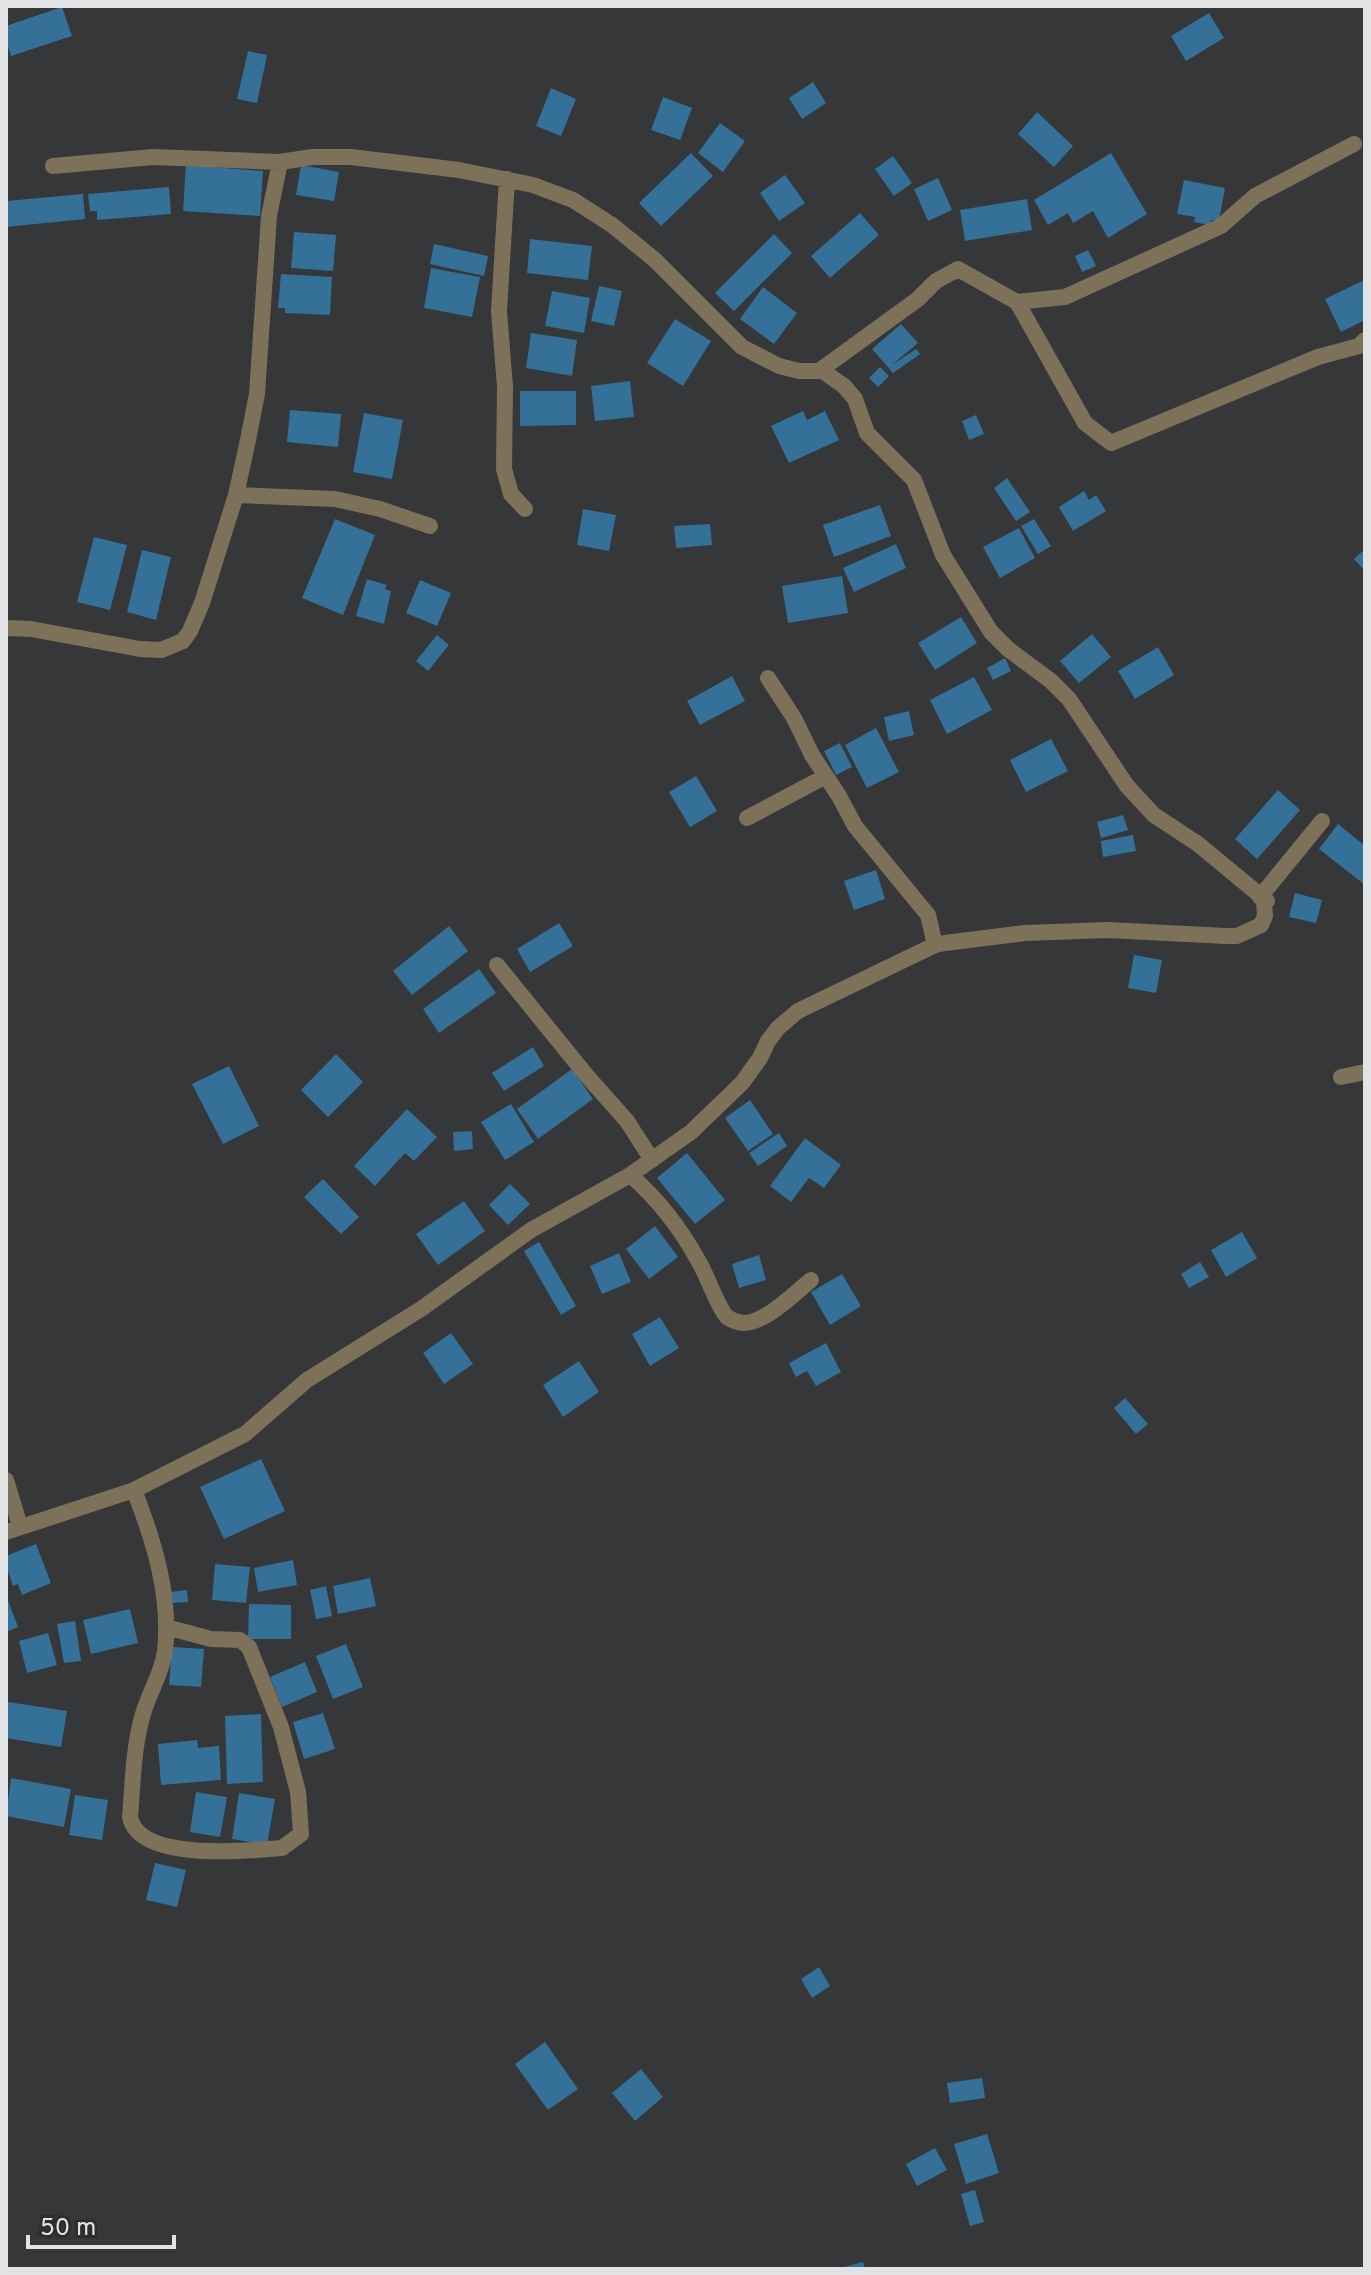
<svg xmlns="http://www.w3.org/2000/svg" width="1371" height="2275" viewBox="0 0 1371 2275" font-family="Overpass,sans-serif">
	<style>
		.building { fill: #347097 }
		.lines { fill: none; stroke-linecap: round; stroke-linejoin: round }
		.minor { stroke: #7e7159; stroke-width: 16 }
	</style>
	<rect width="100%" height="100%" fill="#353739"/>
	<path class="building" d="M62 7 72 36 11 56 6 41V26Z
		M1209 13 1224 38 1186 61 1171 36Z
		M248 51 267 55 257 103 237 99Z
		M813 82 826 103 802 119 789 98Z
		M551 88 576 99 561 136 536 126Z
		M663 97 692 108 680 140 651 130Z
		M1037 112 1073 146 1054 167 1018 134Z
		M720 123 745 141 723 172 698 153Z
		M691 153 713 176 661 226 639 203Z
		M1111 153 1147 214 1108 238 1093 211 1073 223 1068 213 1048 225 1034 200Z
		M893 156 912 183 894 196 875 169Z
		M186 165 263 171 260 216 183 211Z
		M301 165 339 172 334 201 296 195Z
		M785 175 805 203 779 221 760 193Z
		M938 178 952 210 928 221 914 189Z
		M1184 180 1225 188 1219 221 1211 220 1209 225 1194 222 1195 217 1177 214Z
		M169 187 171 214 97 220V211H90L88 194Z
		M83 194 85 219 6 227V201Z
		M1027 199 1032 230 965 241 960 210Z
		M860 213 879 235 830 278 811 256Z
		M294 232 336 235 333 271 291 268Z
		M774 234 792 253 734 311 715 293Z
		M530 239 592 246 588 280 527 273Z
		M434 244 488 256 484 276 430 264Z
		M1088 250 1096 266 1082 272 1075 256Z
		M431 268 480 277 472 317 424 308Z
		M281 274 332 277 330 315 285 313V308H278Z
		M1362 281 1365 287V320L1341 332 1325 299Z
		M599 286 622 291 614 326 591 321Z
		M763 287 797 313 774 344 740 319Z
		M552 291 590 298 584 333 545 326Z
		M675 319 711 341 683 386 647 363Z
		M901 324 918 343 892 365 916 349 920 354 893 373 872 349Z
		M531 333 577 340 572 376 526 368Z
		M880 367 889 376 878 387 869 378Z
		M630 381 634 417 595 421 591 386Z
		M520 391H576V425L520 426Z
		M290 410 341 414 338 447 287 442Z
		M803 411 807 420 825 411 839 440 789 463 771 426Z
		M364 413 403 420 392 479 353 472Z
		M976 415 984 434 969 440 962 421Z
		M1007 478 1030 512 1016 521 994 488Z
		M1084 491 1089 500 1096 495 1106 511 1073 531 1059 507Z
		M880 505 891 536 834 557 823 525Z
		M583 509 616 515 609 551 577 545Z
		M335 519 375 535 343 615 302 598Z
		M1034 519 1051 546 1038 554 1021 526Z
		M710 524 712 545 676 548 674 526Z
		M1019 528 1035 558 1000 578 983 547Z
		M94 537 127 545 110 610 77 602Z
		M896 544 906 568 854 592 843 568Z
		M1365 549V571L1354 559Z
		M142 550 171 557 156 620 127 612Z
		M842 576 848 613 788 623 782 586Z
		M367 579 387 585 385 589 391 591 384 624 356 616Z
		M420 580 451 593 437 626 406 613Z
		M961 617 977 643 935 670 918 643Z
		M1092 634 1111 657 1079 683 1060 661Z
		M437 635 449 645 428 671 416 661Z
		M1158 647 1174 675 1135 699 1118 671Z
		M1005 658 1011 671 993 680 987 668Z
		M732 676 745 701 700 725 687 701Z
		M974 677 992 710 947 734 930 700Z
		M909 711 914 735 889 741 884 717Z
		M876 728 899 772 867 788 845 745Z
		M1051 739 1068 771 1026 792 1010 760Z
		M840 743 852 767 836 775 824 751Z
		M696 776 717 811 690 827 669 792Z
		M1278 790 1300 810 1257 859 1235 839Z
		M1123 815 1128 830 1101 838 1097 822Z
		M1338 824 1365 846V885L1319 849Z
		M1133 835 1136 851 1103 857 1101 841Z
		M876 870 885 899 854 910 844 881Z
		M1295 893 1322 900 1316 923 1289 917Z
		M559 923 573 946 530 972 517 949Z
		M449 926 468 951 412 995 393 971Z
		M1134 955 1162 960 1156 993 1128 988Z
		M479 969 496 993 439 1033 423 1009Z
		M533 1047 544 1066 504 1091 492 1073Z
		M336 1054 363 1082 328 1117 301 1090Z
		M229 1066 259 1126 223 1144 192 1084Z
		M572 1069 593 1099 538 1139 517 1109Z
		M750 1100 773 1134 748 1151 725 1118Z
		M511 1104 534 1142 505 1160 481 1122Z
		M407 1109 437 1137 414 1161 405 1153 375 1186 354 1166Z
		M472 1131 473 1149 454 1151 453 1132Z
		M779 1133 787 1146 758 1166 749 1153Z
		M805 1138 841 1165 824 1188 809 1178 791 1202 770 1186Z
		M687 1153 725 1200 695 1224 657 1178Z
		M323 1179 359 1217 341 1234 304 1197Z
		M510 1184 530 1204 508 1225 489 1205Z
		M464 1201 485 1231 438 1265 416 1234Z
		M655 1226 678 1257 649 1279 626 1249Z
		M1242 1232 1257 1258 1226 1277 1211 1250Z
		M539 1242 576 1306 561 1315 524 1251Z
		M619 1253 631 1282 602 1294 590 1266Z
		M759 1255 766 1280 739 1288 732 1264Z
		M1200 1262 1209 1277 1189 1288 1181 1274Z
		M842 1274 861 1306 830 1325 811 1292Z
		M660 1317 679 1348 650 1366 632 1334Z
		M451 1333 473 1364 444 1384 423 1353Z
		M826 1343 841 1372 816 1386 807 1371 796 1377 789 1363Z
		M579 1361 599 1392 563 1417 543 1385Z
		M1125 1398 1148 1424 1136 1434 1114 1408Z
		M261 1459 285 1511 224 1539 200 1487Z
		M36 1544 51 1583 22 1595 18 1584 13 1586 6 1566V1556Z
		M293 1560 297 1585 258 1592 254 1568Z
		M215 1564 250 1567 246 1603 212 1600Z
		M370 1578 376 1606 338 1614 333 1586Z
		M326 1586 332 1616 316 1619 310 1590Z
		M187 1590 188 1602 171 1603 170 1592Z
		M6 1595 18 1627 6 1632Z
		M249 1604 291 1605V1639H248Z
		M130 1609 138 1643 91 1654 83 1620Z
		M75 1621 81 1661 64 1663 57 1624Z
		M48 1633 57 1665 27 1673 19 1641Z
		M346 1644 363 1687 333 1699 316 1656Z
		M172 1647 204 1649 201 1687 169 1685Z
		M305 1662 317 1692 282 1707 270 1677Z
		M8 1702 67 1711 61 1747 6 1738Z
		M323 1713 335 1749 304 1759 293 1722Z
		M261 1714 263 1782 227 1784 225 1716Z
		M197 1740 198 1748 219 1746 221 1780 161 1785 158 1744Z
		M11 1778 71 1789 64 1827 6 1816Z
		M196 1792 227 1797 220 1837 190 1832Z
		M239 1793 275 1799 267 1845 232 1839Z
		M75 1795 108 1800 102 1840 69 1835Z
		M155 1863 186 1870 177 1907 146 1900Z
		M819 1967 830 1986 812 1998 801 1979Z
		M545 2042 578 2089 548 2110 515 2064Z
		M641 2069 663 2097 635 2121 612 2093Z
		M982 2078 985 2098 950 2103 947 2083Z
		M987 2134 999 2173 966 2184 954 2144Z
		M935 2148 947 2170 917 2186 906 2164Z
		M975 2190 984 2222 970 2226 961 2194Z
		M863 2262 865 2269H840V2268Z"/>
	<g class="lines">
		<path class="minor" d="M53 166 153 157 280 162 312 157H351L459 170 533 185 573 200 612 225 655 260 742 347 779 366 799 371H819L918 299 936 281 958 269 1017 302 1065 297 1221 226 1255 196 1354 144
			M507 179 499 311 505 387 504 469 511 494 525 509
			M1017 302 1085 423 1111 443 1318 357 1359 346 1365 340
			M236 495 335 499 380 509 430 526
			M6 628 31 629 140 649 161 650 183 641 190 631 202 603 236 495 248 440 257 394 269 216 280 162
			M768 678 794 718 812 755 839 796 855 826 928 915 935 945
			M747 818 826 776
			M1260 897 1322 821
			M497 965 587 1076 627 1121 652 1160
			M1341 1077 1365 1072
			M630 1175C658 1199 681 1229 699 1262 707 1275 718 1308 727 1317 731 1320 739 1323 744 1323 765 1323 795 1293 811 1280
			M6 1480 20 1526
			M134 1490C154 1541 171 1596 165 1651 162 1674 149 1692 143 1714 133 1747 133 1783 130 1817 139 1862 247 1851 282 1848L301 1834 298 1792 281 1727 249 1647 240 1640 211 1639 166 1627
			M6 1532 134 1490 245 1434 307 1380 421 1309 531 1230 630 1175 691 1132 742 1083 760 1058 768 1041 778 1028 798 1011 935 945 945 943 1025 933 1108 930 1225 936H1237L1261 925 1265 916 1264 902 1267 901 1198 844 1154 815 1127 786 1069 699 1051 681 1008 649 991 632 943 555 914 480 867 433 855 399 844 386 824 372 819 371"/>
	</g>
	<rect width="1371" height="2275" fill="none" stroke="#e2e3e4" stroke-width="16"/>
	<path d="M28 2235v12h146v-12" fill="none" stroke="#e2e3e4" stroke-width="4"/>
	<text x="40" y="2235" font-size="24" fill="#e2e3e4" stroke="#2b2d2e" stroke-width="6" paint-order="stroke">50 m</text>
</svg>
